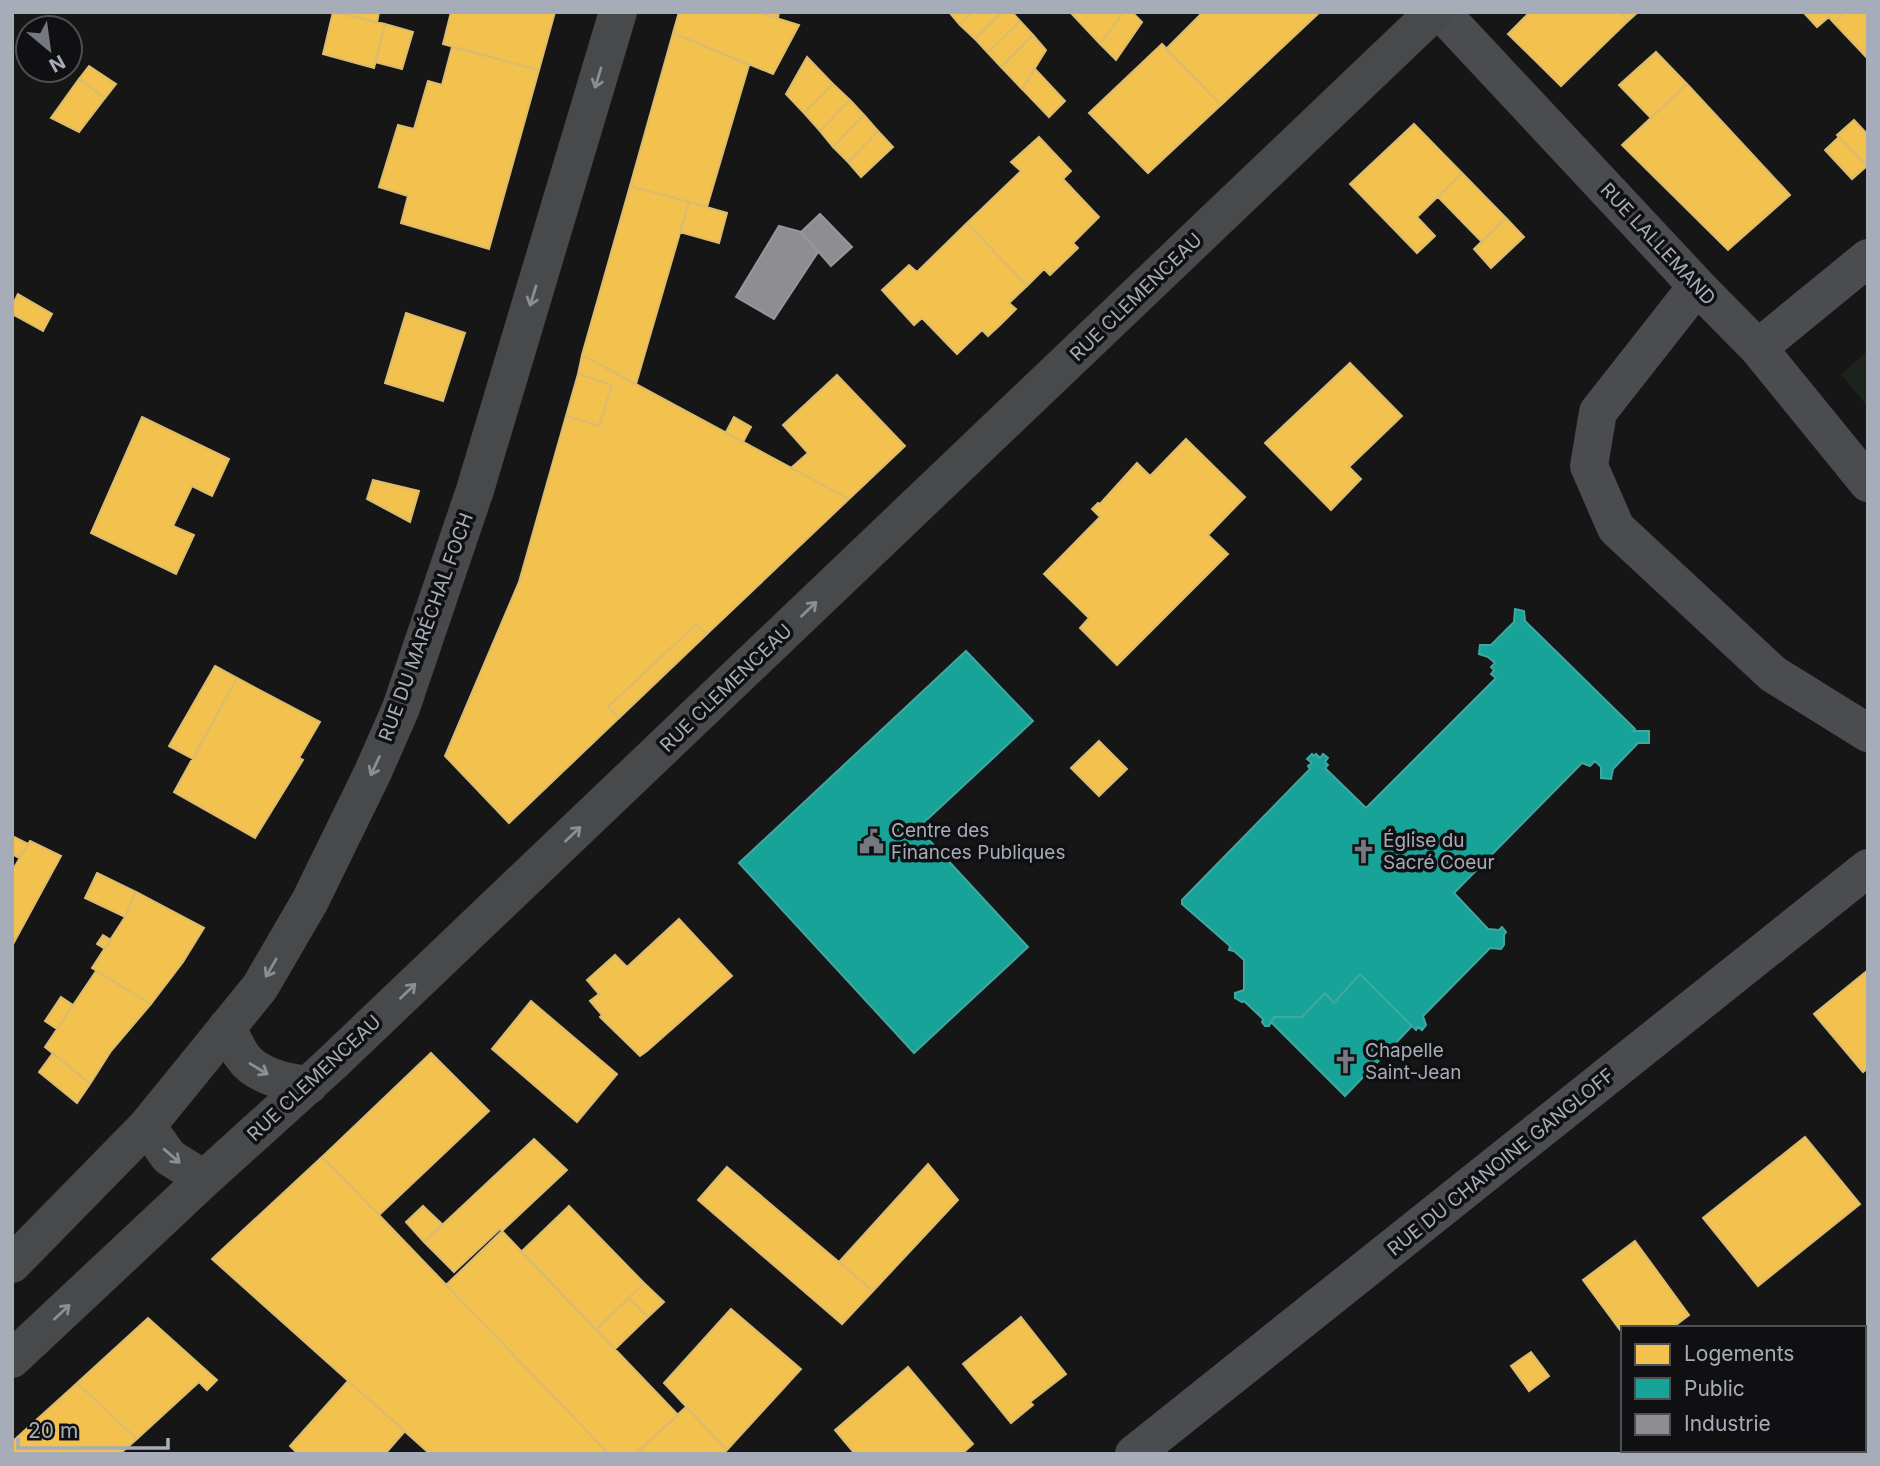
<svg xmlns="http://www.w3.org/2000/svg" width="1880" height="1466" viewBox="0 0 1880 1466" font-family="Inter,sans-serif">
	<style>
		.green { fill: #1c231d }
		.homes { fill: #f2c14e; stroke: #dbbb6e; stroke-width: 2 }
		.public { fill: #17a398; stroke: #42a6a2; stroke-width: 2 }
		.industry { fill: #8d8d92; stroke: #94979d; stroke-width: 2 }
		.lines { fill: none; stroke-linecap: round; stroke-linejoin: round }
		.minor { stroke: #4a4c4f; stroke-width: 38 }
		.primary { stroke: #48494b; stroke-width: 38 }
		.oneway { stroke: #8a8f97 }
		.labels { text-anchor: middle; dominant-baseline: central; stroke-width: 7; stroke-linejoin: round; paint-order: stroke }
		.street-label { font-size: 19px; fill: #a6adb8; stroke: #101012 }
		.poi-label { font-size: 19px; fill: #a6adb8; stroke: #101012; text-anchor: start }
	</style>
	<rect width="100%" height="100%" fill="#161616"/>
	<path class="green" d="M1868 351V407L1841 374Z"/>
	<path class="homes" d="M333 12 385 24 374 68 323 54Z
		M340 12H379L377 23Z
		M451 12H555L539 70 443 44Z
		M679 12H757L799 25 773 74 673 33Z
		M757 12H779L778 18Z
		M949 12H972L960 25Z
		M972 12H1002L975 39 960 25Z
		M1002 12H1012L1020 21 988 53 975 39Z
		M1070 12H1124L1100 44Z
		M1124 12H1132L1142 22 1116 60 1100 44Z
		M1203 12H1320L1221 105 1166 49Z
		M1530 12H1620L1628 21 1561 86 1508 34Z
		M1620 12H1638L1628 21Z
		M1807 12H1824L1829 17 1817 27 1805 14Z
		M1824 12H1845L1834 23Z
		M1845 12H1868V59L1834 23Z
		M1020 21 1033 35 1001 67 988 53Z
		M385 24 413 32 402 69 375 62Z
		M673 33 749 65 707 207 630 186Z
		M1033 35 1046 50 1022 89 1001 67Z
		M1162 44 1221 105 1148 173 1089 113Z
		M452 47 539 70 489 249 401 223 408 196 379 187 398 125 414 129 428 81 442 85Z
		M1656 52 1687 84 1651 118 1619 85Z
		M807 57 833 84 804 113 786 94Z
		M89 66 116 84 105 98 79 79Z
		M1035 69 1065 101 1049 117 1022 89Z
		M79 79 105 98 79 132 51 118Z
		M833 84 850 100 820 131 804 113Z
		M1687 84 1790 195 1728 250 1622 145Z
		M850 100 864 115 833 147 820 131Z
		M864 115 878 131 848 162 833 147Z
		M1854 120 1868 135 1867 166 1837 135Z
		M1414 124 1462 173 1417 217 1435 236 1417 253 1350 184Z
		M878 131 893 147 861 177 848 162Z
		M1039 137 1071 171 1063 179 1099 217 1073 243 1078 248 1050 275 1044 269 1027 286 967 223 1021 171 1011 162Z
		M1839 137 1867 166 1852 179 1825 150Z
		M1462 173 1506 218 1482 242 1438 197Z
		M630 186 689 202 636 384 582 355Z
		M689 202 727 213 719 243 680 232Z
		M1506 218 1524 237 1491 268 1474 249Z
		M967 223 1027 286 1009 303 1016 309 1000 325 988 336 982 330 957 354 922 318 914 325 882 290 909 265 917 272Z
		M18 294 52 314 43 331 12 314V306Z
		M406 313 465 333 443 401 385 383Z
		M582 355 849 499 707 634 696 624 608 707 619 718 509 823 445 756 519 582 566 416 599 426 612 385 578 374Z
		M1350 363 1402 416 1349 467 1361 479 1331 510 1265 443Z
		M578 374 612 385 599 426 566 416Z
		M837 375 905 446 849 499 791 468 808 453 783 425Z
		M142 417 229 459 212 496 192 486 173 526 194 535 176 574 91 533Z
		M734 417 751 427 743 442 726 432Z
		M1186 439 1245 497 1208 535 1228 554 1117 665 1080 628 1089 618 1044 574 1100 517 1092 509 1098 503 1100 504 1137 463 1150 476Z
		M373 480 419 491 410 522 367 499Z
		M696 624 707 634 619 718 608 707Z
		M215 666 237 678 193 759 169 746Z
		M237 678 320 722 299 758 303 760 255 838 174 792Z
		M1099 741 1127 769 1099 796 1071 768Z
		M12 836 28 844 19 858 12 854Z
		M30 841 61 856 12 946V871Z
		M97 873 136 892 125 917 85 898Z
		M136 892 204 928 183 962 151 1004 92 968 125 917Z
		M679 919 732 976 647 1051 640 1056 600 1017 602 1015 590 1001 599 994 587 980 615 955 627 967Z
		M103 935 111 940 105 949 97 944Z
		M1868 970V1068L1863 1072 1814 1014Z
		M96 971 151 1004 111 1051 90 1084 45 1047Z
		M61 997 73 1005 57 1029 45 1021Z
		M531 1001 617 1074 577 1122 492 1049Z
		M53 1053 90 1084 77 1103 39 1072Z
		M431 1053 489 1111 379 1215 322 1157Z
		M1805 1137 1860 1204 1758 1286 1703 1218Z
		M534 1139 567 1170 502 1231 500 1229 454 1272 424 1242Z
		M322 1157 379 1215 609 1454H430L212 1259Z
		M928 1164 958 1200 873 1291 839 1262Z
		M727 1167 873 1291 842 1324 698 1200Z
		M423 1206 442 1224 424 1242 406 1222Z
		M569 1206 644 1283 596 1330 521 1252Z
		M502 1231 678 1415 635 1454H609L446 1285Z
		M1635 1241 1689 1315 1672 1328H1623V1334L1583 1280Z
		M644 1283 664 1302 648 1317 629 1298Z
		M629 1298 648 1317 615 1349 596 1330Z
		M731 1309 801 1369 727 1450 664 1383Z
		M1021 1317 1066 1374 1030 1402 1033 1405 1011 1423 963 1364Z
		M148 1318 217 1380 207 1390 199 1382 137 1439 77 1383Z
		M1531 1352 1549 1376 1529 1391 1511 1366Z
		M908 1367 973 1444 962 1454H855L835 1430Z
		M348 1381 405 1431 385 1454H298L290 1446Z
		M77 1383 137 1439 122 1452 124 1454H12V1442Z
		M686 1407 727 1450 723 1454H635Z"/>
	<path class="public" d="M1515 609 1524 611 1525 621 1635 729 1633 731H1649V743H1638L1613 769 1611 779 1601 778V767L1595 761 1590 766 1582 763 1454 893 1488 929 1499 930 1502 927 1506 932 1504 935V945L1501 949 1490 948 1423 1016 1426 1025 1422 1030 1418 1027 1416 1030 1360 974 1334 1003 1325 993 1302 1017H1274L1269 1026H1265L1262 1022 1263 1019 1244 1001 1242 1002 1235 998V993L1244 990V960L1234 951 1229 950 1230 946 1182 904V900L1310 769 1308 766 1312 763 1307 759 1312 754 1314 756 1316 754 1320 758 1323 754 1328 758 1325 762 1328 765 1325 768 1366 808 1496 678 1491 674 1494 670 1491 667 1495 663 1488 657 1479 654 1480 645H1491L1514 622Z
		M966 651 1033 721 918 828 1028 947 914 1053 739 863Z
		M1360 974 1412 1026 1345 1096 1271 1022 1274 1017H1302L1325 993 1334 1003Z"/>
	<path class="industry" d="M820 214 852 247 831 266 801 232Z
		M779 226 801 232 818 252 774 319 736 297Z"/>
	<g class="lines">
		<path class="minor" d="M1441 12 1697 286 1758 348 1868 483
			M1697 286 1598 412 1589 466 1616 528 1773 674 1868 733
			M1758 348 1868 258
			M1134 1454 1868 868"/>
		<path class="primary" d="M227 1027C232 1037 236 1048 243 1057 256 1076 288 1083 309 1085
			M147 1126 169 1157 204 1179
			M12 1264 147 1126 260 987 310 901 373 772 401 708 475 490 618 12
			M12 1359 204 1179 330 1065 1434 12"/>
	</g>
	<defs><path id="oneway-shaft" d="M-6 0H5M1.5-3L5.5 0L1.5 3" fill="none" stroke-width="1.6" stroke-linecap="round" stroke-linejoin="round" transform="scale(1.75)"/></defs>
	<g class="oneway">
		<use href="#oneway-shaft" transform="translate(598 78) rotate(107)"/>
		<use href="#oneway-shaft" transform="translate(533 296) rotate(107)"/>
		<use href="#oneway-shaft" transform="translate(809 609) rotate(-44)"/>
		<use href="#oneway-shaft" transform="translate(375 766) rotate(115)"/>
		<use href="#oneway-shaft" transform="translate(573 834) rotate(-44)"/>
		<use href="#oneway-shaft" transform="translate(271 968) rotate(120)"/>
		<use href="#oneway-shaft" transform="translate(408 991) rotate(-44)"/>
		<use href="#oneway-shaft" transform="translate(259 1069) rotate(31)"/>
		<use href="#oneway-shaft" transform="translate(172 1156) rotate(41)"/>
		<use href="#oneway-shaft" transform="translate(62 1312) rotate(-43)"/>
	</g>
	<defs>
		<symbol id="civic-bare" viewBox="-9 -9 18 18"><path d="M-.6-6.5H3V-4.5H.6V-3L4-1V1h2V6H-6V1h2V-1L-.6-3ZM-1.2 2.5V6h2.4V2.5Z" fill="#74787f" stroke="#101012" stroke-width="2.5" paint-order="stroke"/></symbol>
		<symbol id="church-bare" viewBox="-9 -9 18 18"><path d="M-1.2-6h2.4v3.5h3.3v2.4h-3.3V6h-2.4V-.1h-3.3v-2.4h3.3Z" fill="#74787f" stroke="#101012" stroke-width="2.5" paint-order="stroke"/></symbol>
	</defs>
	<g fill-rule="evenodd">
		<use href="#civic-bare" x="854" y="824" width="35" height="35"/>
		<use href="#church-bare" x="1346" y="834" width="35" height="35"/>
		<use href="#church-bare" x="1328" y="1044" width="35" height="35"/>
	</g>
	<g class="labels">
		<g class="street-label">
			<text transform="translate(1658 244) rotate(47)">RUE LALLEMAND</text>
			<text transform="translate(1136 297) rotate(-44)">RUE CLEMENCEAU</text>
			<text transform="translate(426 627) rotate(-70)">RUE DU MARÉCHAL FOCH</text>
			<text transform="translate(726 688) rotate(-44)">RUE CLEMENCEAU</text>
			<text transform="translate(314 1078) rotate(-43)">RUE CLEMENCEAU</text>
			<text transform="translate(1501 1162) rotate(-39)">RUE DU CHANOINE GANGLOFF</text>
		</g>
		<g class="poi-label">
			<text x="891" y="830">Centre des<tspan x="891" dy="22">Finances Publiques</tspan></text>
			<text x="1383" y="840">Église du<tspan x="1383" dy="22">Sacré Coeur</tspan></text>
			<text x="1365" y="1050">Chapelle<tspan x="1365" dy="22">Saint-Jean</tspan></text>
		</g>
	</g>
	<rect width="1880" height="1466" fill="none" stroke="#a6adb8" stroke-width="28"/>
	<rect x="1621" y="1326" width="245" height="126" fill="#101012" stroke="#4c4f54" stroke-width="2"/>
	<rect x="1635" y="1344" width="35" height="21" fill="#f2c14e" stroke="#4c4f54" stroke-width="2"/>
	<text x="1684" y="1361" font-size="21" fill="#a6adb8">Logements</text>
	<rect x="1635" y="1378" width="35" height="21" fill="#17a398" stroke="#4c4f54" stroke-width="2"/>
	<text x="1684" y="1396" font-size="21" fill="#a6adb8">Public</text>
	<rect x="1635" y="1414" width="35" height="21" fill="#8d8d92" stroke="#4c4f54" stroke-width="2"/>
	<text x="1684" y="1431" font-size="21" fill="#a6adb8">Industrie</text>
	<g transform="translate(49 49) rotate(151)"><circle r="33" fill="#101012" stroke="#4c4f54" stroke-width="2"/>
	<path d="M0-5L12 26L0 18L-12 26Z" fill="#74787f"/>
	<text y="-10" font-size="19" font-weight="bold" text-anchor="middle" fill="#a6adb8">N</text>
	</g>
	<path d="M18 1438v10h150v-10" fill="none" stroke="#a6adb8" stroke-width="3.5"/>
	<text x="28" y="1438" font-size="21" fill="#a6adb8" stroke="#101012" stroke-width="5" paint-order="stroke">20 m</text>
</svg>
